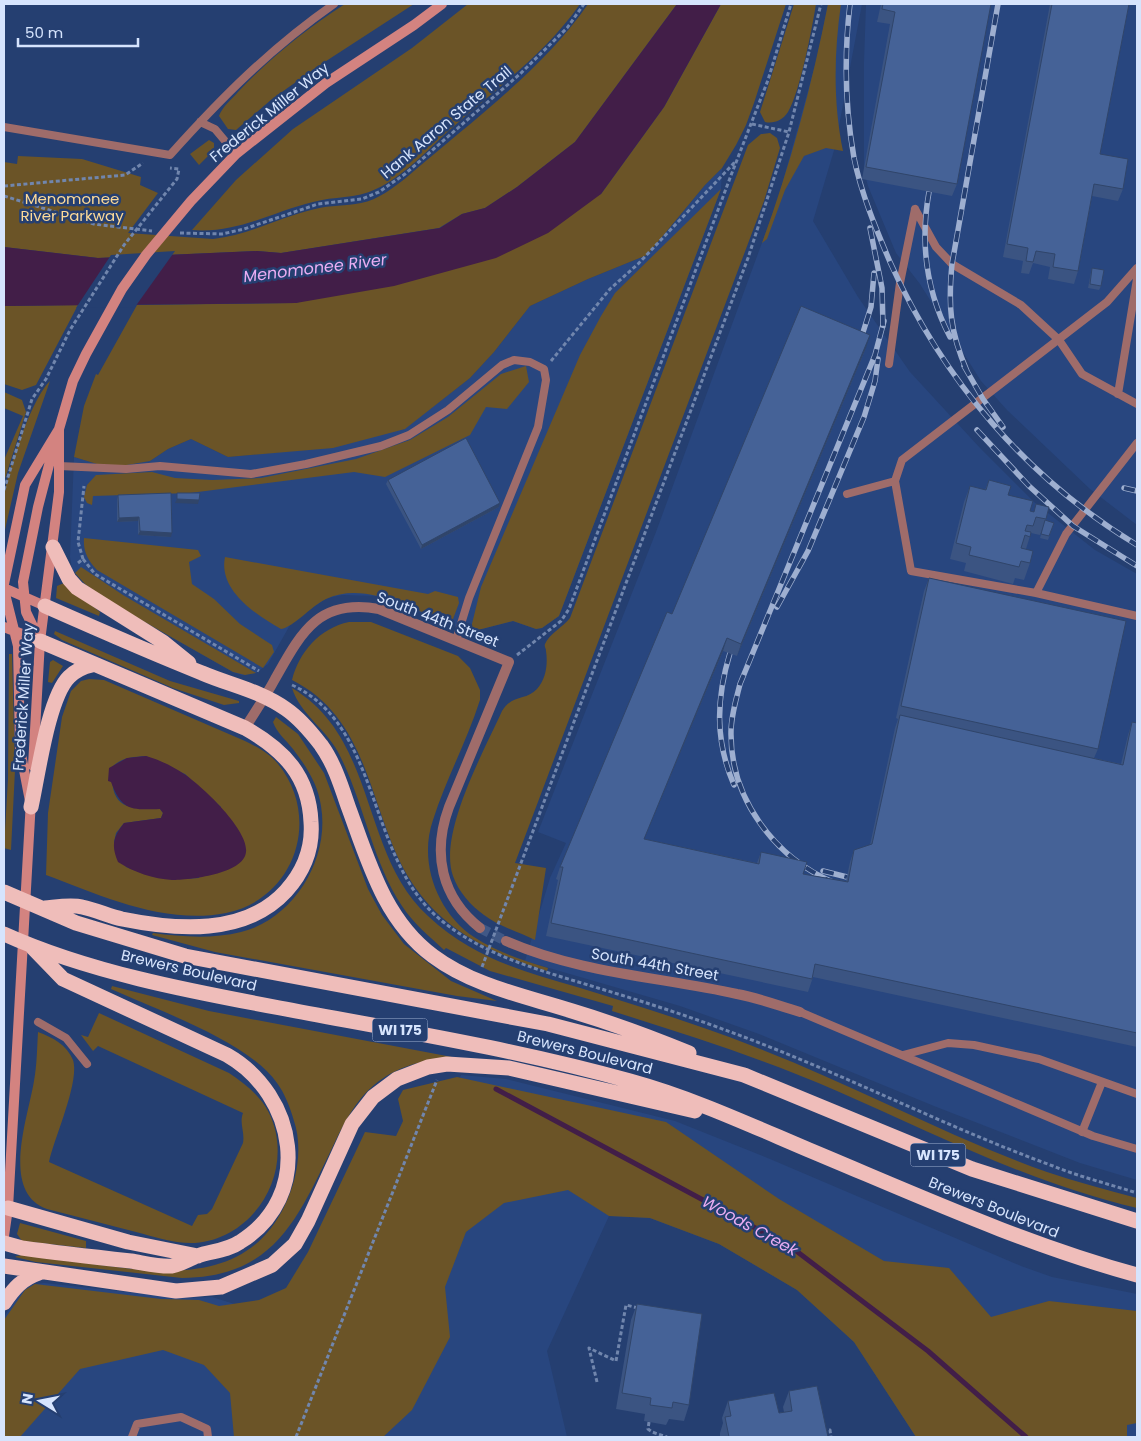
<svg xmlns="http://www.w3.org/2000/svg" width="1141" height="1441" viewBox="0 0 1141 1441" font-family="Poppins,sans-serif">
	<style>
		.built { fill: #28467f }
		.green { fill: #6b5427; fill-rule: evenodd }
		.water { fill: #421e48 }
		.pier { fill: #253f71 }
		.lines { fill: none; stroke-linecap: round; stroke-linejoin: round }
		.stream { stroke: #421e48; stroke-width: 5 }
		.street-tunnel { stroke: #405886; stroke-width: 10; stroke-dasharray: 10 5; stroke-linecap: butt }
		.path { stroke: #7186ad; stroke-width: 3; stroke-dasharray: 4 2.5; stroke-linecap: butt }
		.lane { stroke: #9f6c6a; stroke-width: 8 }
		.street { stroke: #9f6c6a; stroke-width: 10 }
		.secondary { stroke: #d38380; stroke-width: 10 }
		.highway { stroke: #efbdba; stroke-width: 15 }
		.rail-casing { stroke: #9eafd0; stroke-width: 5.5 }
		.rail { stroke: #253f71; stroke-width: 4; stroke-dasharray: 11; stroke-linecap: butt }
		.wall { fill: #3b5482 }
		.shaded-wall { fill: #30456a }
		.building { fill: #456297; stroke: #30456a }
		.labels { text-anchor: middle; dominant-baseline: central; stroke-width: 5; stroke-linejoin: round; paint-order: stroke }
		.shield { fill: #253f71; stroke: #a1b2d3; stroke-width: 1 }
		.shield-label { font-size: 14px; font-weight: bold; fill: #d6e4fd }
		.street-label { font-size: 15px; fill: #d6e4fd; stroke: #253f71 }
		.park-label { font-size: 15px; fill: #fdda98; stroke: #253f71 }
		.water-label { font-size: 16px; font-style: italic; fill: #eaadf2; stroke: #253f71 }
	</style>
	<rect width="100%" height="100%" fill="#253f71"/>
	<path class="built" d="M828 4H862L835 147 813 221 858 297 910 372 980 448 1034 502 1095 550 1137 574V1180L1080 1163 934 1106 759 1034 680 1006 525 961 550 878 566 843 538 832 656 532 778 199 817 58Z
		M866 4H1137V525L1090 489 1007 410 981 381 920 284 896 253 868 186 864 171V62Z
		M722 168 721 189 559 616 542 628 536 629 513 621 470 632 378 596 342 595 327 598 297 618 290 625 268 664 256 673 242 675 233 672 106 600 85 584 72 569 70 557 74 457 97 464 150 461 168 449 191 439 228 457 279 452 404 429 470 378 494 352 530 306 588 279 647 255 705 185Z
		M461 1075 506 1079 675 1121 770 1159 1021 1266 1052 1277 1137 1294V1437H916L854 1342 797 1290 719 1244 650 1218 609 1216 547 1351 567 1437H4V1317L20 1293 30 1285 44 1283 184 1298 212 1297 357 1342Z"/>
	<path class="green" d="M345 4H414L320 65 272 99 236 130 228 129 219 116C222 107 232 99 238 92 270 58 306 29 345 4Z
		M468 4H580C546 53 497 88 452 128 429 148 405 176 376 189 356 199 334 196 313 202 272 212 236 234 192 230L236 180 293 129 412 48Z
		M588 4H677L575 142 517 187 485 208 462 214 439 228 281 253 257 251 98 258 4 247V162L17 164 18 156 82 159 141 177 140 185 158 193 128 233 213 239C249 235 280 217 315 209 330 205 346 206 361 203 378 200 393 188 407 177 467 125 544 69 588 4Z
		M721 4H786L754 103 746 125 736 145 722 168 705 185 647 255 588 279 530 306 494 352 470 378 405 429 333 448 228 457 191 439 168 449 150 461 121 466 97 464 74 457 84 406 96 374 98 375 137 305 296 303 601 194 664 107Z
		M794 4H816C812 29 800 92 788 112 783 120 774 124 765 122L760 112Z
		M828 4H841C834 52 833 103 843 151L826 148 804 156 785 190 767 239 762 243C790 166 812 85 828 4Z
		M770 133 777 138 780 148 764 201 515 863 546 868 535 940C519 932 498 926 484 915 471 906 458 891 453 876 438 834 484 751 502 711 512 694 526 701 537 689 546 679 548 664 546 651 546 648 544 647 545 644 549 634 563 627 570 618L748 145 761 134Z
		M209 140 214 143V150L199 165 190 154Z
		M721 189 559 616 542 628 536 629 513 621 470 632 481 587 580 355 601 316 615 293Z
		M78 305 36 385 22 390 4 384V306Z
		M526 366 529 382 507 409 486 407 470 435 385 477 354 472 190 493 93 496 92 505 87 503 84 497 87 485 96 475 152 472 175 478 212 480 261 478 356 459 410 440 448 417 501 374Z
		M50 381 18 473 4 534C4 523 3 511 4 499 6 473 32 398 50 381Z
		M4 392 22 400 26 412 4 482V460L23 416 4 408Z
		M84 538 198 550 201 556 189 562 192 584 214 599 240 624 272 645 274 652 263 668 97 570C88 560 83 552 84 538Z
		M225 557 428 594 435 591 458 597 459 603 453 619 444 621C409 608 364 581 326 599 311 606 294 627 281 629 256 615 218 590 225 557Z
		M81 567 123 595 256 673 245 675 233 672 106 600 85 584 75 573Z
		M64 583 100 612 99 616 56 598 57 586Z
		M349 622H371L458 656 470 668 480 690V700C467 741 446 779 433 820 418 863 438 913 474 937 496 952 523 960 548 968L547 971C497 955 449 934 417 890 368 823 376 722 292 680 299 652 320 628 349 622Z
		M55 631 170 681 239 701V703L224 705 173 688 62 640 54 634Z
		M9 654H12L15 770 11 850 4 848 8 779Z
		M53 660 63 666 52 683 48 682 50 662Z
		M89 679 104 680 245 741C257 747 269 753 278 764 322 818 295 899 226 913 165 925 102 896 46 875L48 813 62 717 71 691 81 681ZM146 756 185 774 221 807 199 878C172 880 151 877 126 867L114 842 116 833 124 823 161 818 163 813 160 809C125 809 110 808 112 767 122 757 133 757 146 756Z
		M292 688C378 739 360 854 428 916 473 958 520 970 577 987 635 1005 694 1023 750 1045 850 1083 946 1136 1047 1172 1077 1182 1107 1190 1137 1198V1208C1033 1184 935 1134 837 1091 764 1059 688 1035 612 1011L613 1006 490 971 446 948 444 950C429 936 413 923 402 906 371 859 364 801 338 752 325 728 300 714 292 688Z
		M276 717 298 734 324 773 368 889 382 915 404 944 451 981 497 1001 457 996 215 952 152 935 153 933C181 937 213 939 241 932 294 919 330 859 321 806 318 784 306 766 293 749 285 739 277 733 273 722Z
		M112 986 209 1011 452 1057C423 1060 397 1066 374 1085 355 1101 344 1123 334 1144 298 1217 276 1277 182 1278L36 1262 15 1257C23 1252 44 1258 55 1259 135 1268 241 1298 285 1205 297 1180 303 1148 294 1121 290 1107 285 1094 277 1083 249 1042 157 1010 111 989Z
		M99 1013 229 1073C244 1083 261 1096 269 1113 296 1168 257 1238 195 1243 175 1244 155 1237 136 1232 106 1224 77 1217 47 1209 0 1192 28 1118 34 1081 37 1065 37 1048 38 1032 52 1037 67 1045 73 1060 80 1082 54 1138 49 1162L192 1226 198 1215 207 1214 212 1209 243 1143C245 1131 239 1124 243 1113L98 1046 93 1051 81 1035 88 1037Z
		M457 1077 666 1122 779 1199 884 1261 949 1268 991 1317 1049 1301 1137 1311V1423L1127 1425V1437H916L854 1342 797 1290 719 1244 650 1218 609 1216 568 1190 504 1203 466 1232 445 1287 450 1337 412 1410 383 1437H234L230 1393 204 1365 163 1350 80 1369 20 1437H4V1320L25 1290 35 1284 161 1299 199 1300 219 1306 259 1300 286 1288 308 1252 365 1132 396 1136 403 1121 398 1099 403 1090Z
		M20 1223 86 1241V1248L22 1241 17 1234Z"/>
	<path class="water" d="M677 4H721L664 107 601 194 548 233 496 258 394 286 296 303 4 306V247L98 258 257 251 281 253 440 228 462 214 485 208 517 187 575 142Z
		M146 756C160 760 172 766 184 774 201 785 249 830 246 852 244 874 189 880 172 880 154 879 133 872 118 862 111 846 113 837 124 823L161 818 163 813 160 809C131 810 122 811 111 782L108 781 109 768 127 758Z"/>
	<path class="pier" d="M175 251 135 307 76 308 111 255Z"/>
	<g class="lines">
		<path class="stream" d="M496 1089 791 1247 928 1351 1026 1437"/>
		<path class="street-tunnel" d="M480 928 506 941"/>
		<path class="path" d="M752 124 789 132
			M4 186 125 175 143 163
			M4 196 94 224 152 231
			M180 233 222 234 244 229 318 204 362 199 379 192 405 174 520 74 567 28 584 4
			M551 361 610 289 638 264 735 162
			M4 490 32 399 46 379 70 330 124 245 177 179 179 169 170 168
			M83 559 78 542 84 486
			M78 563 83 559 95 574 259 671
			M517 655 561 621 569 609 730 178 768 80 791 4
			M292 685C383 727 366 861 442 921 487 957 543 971 598 988 645 1002 691 1017 736 1034 844 1074 946 1127 1053 1166 1080 1177 1109 1184 1137 1193
			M482 967 748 258 789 132 821 4
			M597 1382 589 1348 616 1361 626 1305 638 1308
			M649 1422 648 1429 652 1432 667 1437
			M823 1432 830 1430 831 1437
			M296 1437 437 1080"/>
		<path class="lane" d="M200 122 215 129 236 154
			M4 127 170 155C222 97 271 48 334 4
			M915 209 936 247 952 264 1021 305 1059 340 1082 374 1137 404
			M1137 268 1107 302 902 460 895 481 911 571 1036 593 1137 616
			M889 364 900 283 915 209
			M1118 394 1137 279
			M59 466 126 469 160 466 251 474 306 464 381 446 409 435 448 410 502 365 514 360 530 362 544 369 546 380 538 427 469 598 456 640
			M847 494 895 481
			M1036 593 1066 534 1137 443
			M800 1012 1093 1136 1137 1149
			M38 1022 66 1038 87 1064
			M903 1055 948 1043 974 1045 1039 1059 1137 1094
			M1082 1132 1102 1082
			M132 1437 137 1424 181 1417 207 1429 208 1437"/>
		<path class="street" d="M245 728C255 712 266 696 275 679 301 633 318 598 379 609L509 662 449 807C432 853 441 897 480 928
			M506 941C579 973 660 977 737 994 759 998 779 1006 800 1012"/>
		<path class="secondary" d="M4 584 25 485 59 429 73 381 86 354 122 289 146 255 191 201 236 154 326 83 414 25 442 4
			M4 588 45 606
			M4 590 18 646 20 749 30 801
			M4 627 40 641
			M40 641 26 612 23 582 38 507 55 442
			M33 766 40 641 59 492V429
			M4 1236 8 1208 31 800"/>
		<path class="highway" d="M53 547 69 579 77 588 163 642 189 663
			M45 606C97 629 149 652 202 673 230 685 261 691 286 709 299 718 311 732 321 745 334 763 341 785 348 806 368 860 384 920 433 956 473 986 525 996 572 1011 612 1023 650 1037 689 1053
			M40 641 245 728C284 750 309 776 311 822 313 848 303 872 286 891 245 936 176 930 122 919 109 916 96 910 82 907 71 904 56 907 45 908
			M31 807C38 776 48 698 69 677 76 670 83 667 92 665
			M4 892 76 923 185 956 548 1024 744 1075 972 1169 1137 1221
			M4 934C88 972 189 991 280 1008 397 1030 515 1049 630 1081 692 1098 750 1125 809 1150 917 1195 1024 1244 1137 1275
			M8 1208 128 1242 198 1256
			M4 1243 22 1248C58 1253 94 1257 131 1261 144 1263 160 1267 172 1266 181 1264 189 1259 197 1256 211 1251 227 1251 240 1242 314 1196 297 1095 227 1055L63 979 33 948
			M4 1266 176 1291 221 1287 272 1265 295 1244 308 1221 352 1124 373 1097 397 1079 428 1067 447 1064 509 1068 695 1111
			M4 1303C14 1288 22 1279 39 1273"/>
		<defs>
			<path id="rail" d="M850 4C844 55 845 107 854 158 861 193 876 229 890 262 943 380 1026 478 1137 545
				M929 192C920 242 926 291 950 337
				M870 228 882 288 883 326
				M859 345 871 307 874 273
				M964 366 983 399 1003 427
				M967 371C950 332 948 306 952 264L998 4
				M977 430 1029 486 1073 526 1137 566
				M1124 488 1137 491
				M777 607 808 551 864 417 875 381 878 359
				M730 653C716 699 715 741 734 785
				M823 871 847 877
				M835 883C775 858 730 799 731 732 731 716 736 700 740 684L875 355 884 321"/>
		</defs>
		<use href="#rail" class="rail-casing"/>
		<use href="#rail" class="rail"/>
	</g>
	<path class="wall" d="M881 4H991L957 184 952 196 862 179 890 24 877 22Z
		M1050 4H1129L1100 154 1123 189 1118 201 1092 196 1078 271 1074 284 1048 279 1050 267 1033 263 1029 274 1021 273 1023 261 1003 257Z
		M1092 268 1101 286 1099 290 1088 288 1091 272Z
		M866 348 737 656 723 651 644 839 757 863 761 852 803 874 846 881 850 862 854 850 870 845 895 728 898 719 896 718 924 591 929 578 1098 749 1094 758 1121 764 1128 735 1132 722 1137 723V1047L813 977 808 992 546 936 558 880 556 879 560 867 672 614Z
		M1137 376V387L1136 386Z
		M388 480 499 507 421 549 386 484Z
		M989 480 1030 511 1034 512 1036 504 1046 519 1040 535 1031 533 1026 549 1030 563 1024 580 1015 578 1013 584 964 571 966 563 950 559 964 502 970 486 985 490Z
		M118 495 171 537 138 535V521L117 522V499Z
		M1045 520 1054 523 1048 540 1040 538Z
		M637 1304 689 1405 684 1421 669 1419 666 1425 644 1421 645 1414 616 1409 631 1320Z
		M789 1391 828 1437H720V1433L723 1423 722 1418 728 1401 779 1413 784 1412 783 1407Z"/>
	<path class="shaded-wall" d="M870 335 866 348 737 656 741 644Z
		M177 499 199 500 198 504 175 503Z
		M500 503 499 507 421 549 422 545Z
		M139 517 138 521 117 522 119 518Z
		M140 531 172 533 171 537 138 535Z
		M727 638 723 651 639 851 644 839Z"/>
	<path class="building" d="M883 4H991L957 184 866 167 895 12 882 9Z
		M1052 4H1129L1100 154 1128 159 1123 189 1094 184 1078 271 1053 267 1055 254 1036 251 1033 262 1026 261 1028 248 1007 244Z
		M1092 268 1104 270 1101 286 1090 284Z
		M801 306 870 335 741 644 727 638 644 839 759 864 761 852 807 862 803 874 848 882 854 850 872 844 900 715 1123 765 1132 722 1137 723V1033L815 964 812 979 551 923 563 867H560L667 612 672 614Z
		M466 438 500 503 422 545 388 480Z
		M989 480 1011 486 1008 495 1033 501 1030 511 1034 512 1036 504 1049 507 1046 519 1036 517 1033 526 1027 525 1025 531 1031 532 1030 537 1025 535 1021 548 1033 551 1030 563 1021 561 1019 567 969 555 971 547 956 543 970 486 986 490Z
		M171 493 172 533 140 531 139 517 119 518 118 495Z
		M177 493H200L199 500 177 499Z
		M1045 520 1054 523 1049 536 1041 534Z
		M929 578 1126 621 1098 749 901 706Z
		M637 1304 702 1314 689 1405 673 1402 672 1408 650 1405 651 1398 622 1393Z
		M817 1386 828 1437H729L725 1417 731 1416 728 1401 774 1393 779 1413 792 1411 789 1391Z"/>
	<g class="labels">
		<g class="shield">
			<rect x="372.5" y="1018.5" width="55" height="23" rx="4"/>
			<rect x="910.5" y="1143.5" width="55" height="23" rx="4"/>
		</g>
		<g class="shield-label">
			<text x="400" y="1030">WI 175</text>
			<text x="938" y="1155">WI 175</text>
		</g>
		<g class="street-label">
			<text transform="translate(269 112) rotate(-39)">Frederick Miller Way</text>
			<text transform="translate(446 122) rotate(-40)">Hank Aaron State Trail</text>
			<text transform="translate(438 619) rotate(21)">South 44th Street</text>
			<text transform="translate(23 697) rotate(-86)">Frederick Miller Way</text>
			<text transform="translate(655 964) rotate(10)">South 44th Street</text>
			<text transform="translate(189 970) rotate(13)">Brewers Boulevard</text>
			<text transform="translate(585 1052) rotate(14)">Brewers Boulevard</text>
			<text transform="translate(994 1207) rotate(22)">Brewers Boulevard</text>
		</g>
		<g class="park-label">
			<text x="72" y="198">Menomonee<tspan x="72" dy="17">River Parkway</tspan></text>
		</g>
		<g class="water-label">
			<text transform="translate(315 268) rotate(-7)">Menomonee River</text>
			<text transform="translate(750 1226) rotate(29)">Woods Creek</text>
		</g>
	</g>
	<rect width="1141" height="1441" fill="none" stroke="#d6e4fd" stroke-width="10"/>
	<g transform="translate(40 1401) rotate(280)" stroke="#253f71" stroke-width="4" paint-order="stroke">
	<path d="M0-4L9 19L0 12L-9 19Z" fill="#d6e4fd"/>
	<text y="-8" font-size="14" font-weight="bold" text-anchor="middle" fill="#d6e4fd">N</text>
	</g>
	<path d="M18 38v8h120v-8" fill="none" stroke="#d6e4fd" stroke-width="2.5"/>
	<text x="25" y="38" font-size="15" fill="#d6e4fd" stroke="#253f71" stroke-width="4" paint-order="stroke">50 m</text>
</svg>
